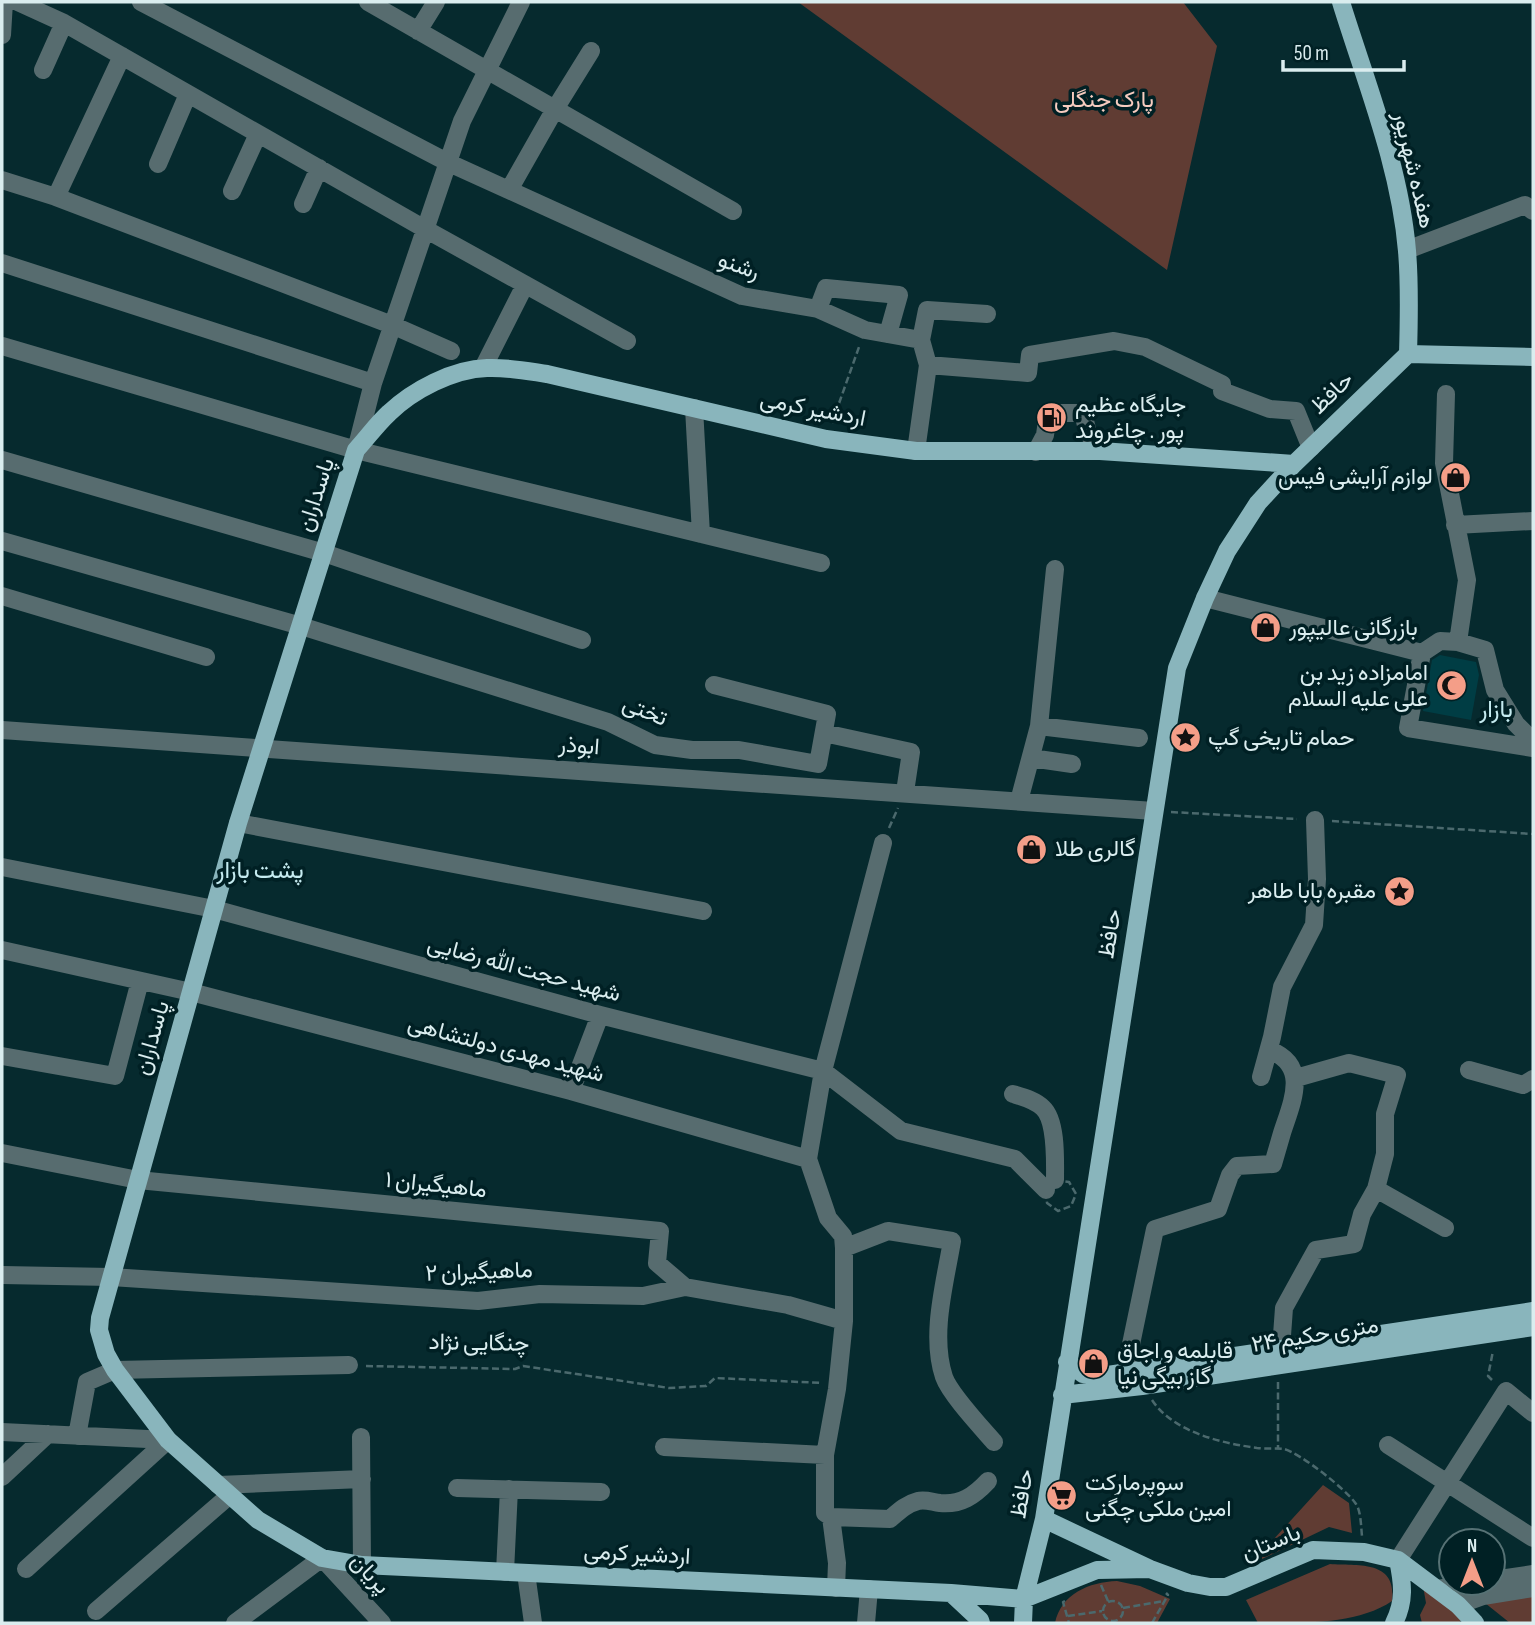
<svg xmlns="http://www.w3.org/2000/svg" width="1535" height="1625" viewBox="0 0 1535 1625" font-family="'Sofia Sans Condensed',Vazirmatn,sans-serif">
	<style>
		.green { fill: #603c33 }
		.building { fill: #003d44 }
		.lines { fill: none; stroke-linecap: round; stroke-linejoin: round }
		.path { stroke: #4b696d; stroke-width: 2.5; stroke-dasharray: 7 3.5; stroke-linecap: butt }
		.minor { stroke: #576c6f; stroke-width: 18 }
		.major { stroke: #89b5bc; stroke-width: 18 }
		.labels { text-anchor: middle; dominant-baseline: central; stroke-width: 7; stroke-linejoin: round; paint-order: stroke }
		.park-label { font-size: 23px; fill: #f7ccc0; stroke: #002024 }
		.street-label { font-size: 23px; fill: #daedef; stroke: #002024 }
		.poi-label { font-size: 23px; fill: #daedef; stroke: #002024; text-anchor: start }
		.neighbourhood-label { font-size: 24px; fill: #c5ebf0; stroke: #002024 }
	</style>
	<rect width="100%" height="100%" fill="#062a2e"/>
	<path class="green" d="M798 2H1183L1217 46 1167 270Z
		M1323 1485 1349 1503 1352 1533 1329 1527 1258 1561 1263 1551Z
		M1330 1564C1359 1566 1397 1560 1392 1601 1357 1625 1301 1623 1258 1623L1246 1600Z
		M1117 1581 1140 1586 1170 1599 1157 1623H1055C1061 1594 1089 1582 1117 1581Z
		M1423 1586 1463 1619 1458 1623H1422L1420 1615 1426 1603Z
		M1533 1596V1623H1510L1485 1603Z"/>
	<path class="building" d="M1440 655 1476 662 1479 675 1471 720 1423 711 1432 660Z"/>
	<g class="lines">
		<path class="path" d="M832 423 859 347
			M1171 812 1297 819
			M1332 821 1533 834
			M889 828 898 808
			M1055 1180 1069 1182 1076 1194 1071 1206 1058 1211 1047 1203 1046 1190Z
			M366 1366 515 1369 523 1366 669 1388 706 1386 715 1378 822 1383
			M1492 1380 1488 1376 1493 1351
			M1278 1382V1449
			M1152 1400C1173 1432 1221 1443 1257 1448 1266 1449 1275 1448 1284 1449 1300 1453 1347 1490 1356 1504 1361 1511 1361 1527 1362 1536
			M1101 1585 1108 1601
			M1103 1611a10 10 0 1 1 20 0a10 10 0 1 1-20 0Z
			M1065 1601 1063 1602 1069 1623
			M1123 1608 1164 1601
			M1068 1616 1102 1611
			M1152 1623 1168 1595 1166 1593"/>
		<path class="minor" d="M18 2 64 23 425 229 627 341
			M141 2 447 162 742 296 818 309 865 330 921 340 928 365 916 451
			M368 2 733 211
			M418 31 436 2
			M2 35 4 2
			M43 70 64 23
			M158 164 188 94
			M2 180 56 197 392 325 451 351
			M509 190 555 109 591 51
			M232 191 258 134
			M56 197 122 56
			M303 204 319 168
			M1407 250 1525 205 1533 211
			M2 263 373 383
			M818 309 826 288 899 295 888 334
			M921 340 927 310 987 314
			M2 346 356 450 821 563
			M928 365 1028 373 1030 355 1114 341 1145 347 1222 384V391L1270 409 1296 411 1311 448
			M483 368 525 285
			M1446 394 1444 463 1467 580 1458 642
			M694 408 701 534
			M356 450 373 383 462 121 521 2
			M1036 452 1045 435 1048 413H1083L1088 433 1100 451
			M2 460 324 553 582 640
			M1455 525 1533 521
			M2 541 301 626 608 722 655 745 692 750H739L818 764 827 714 714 685
			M2 596 206 657
			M1205 598 1422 653 1408 728 1533 748
			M1422 653 1440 641 1458 642 1485 650 1495 690 1516 724 1533 741
			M1039 726 1139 738
			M2 730C386 760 770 783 1154 811
			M824 733 911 752 905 792
			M1031 758 1072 764
			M1019 801 1039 726 1055 569
			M238 823 703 911
			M2 867 214 909 600 1015 823 1071 901 1131 1015 1159 1046 1190
			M2 950 191 992 571 1091 808 1159
			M2 1056 115 1076 140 981
			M1469 1070 1523 1085 1533 1079
			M1261 1077 1272 1037 1282 987 1314 925 1317 879 1315 820
			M571 1091 600 1015
			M1013 1094C1023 1097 1035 1100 1043 1108 1057 1121 1055 1162 1055 1180
			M2 1153 138 1180 660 1231 657 1263 685 1287
			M1376 1189 1445 1228
			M844 1248 888 1231 952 1241C945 1283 930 1335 944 1377 950 1394 981 1427 994 1442
			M2 1275 111 1277 478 1301 540 1294 643 1296 685 1287 788 1305 844 1321
			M1281 1349 1284 1308 1316 1250 1354 1244 1362 1214 1376 1189 1385 1154V1114L1397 1075 1349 1063 1296 1078
			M1125 1373 1155 1229 1218 1209 1230 1175 1237 1166 1273 1164C1276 1154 1279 1143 1282 1133 1292 1102 1310 1065 1269 1050
			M2 1432 168 1440
			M77 1436 87 1382 115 1370 349 1365
			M361 1437 362 1565
			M1388 1445 1533 1538
			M664 1447 825 1455
			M2 1477 48 1434
			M218 1485 362 1479
			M457 1488 601 1492
			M831 1517 890 1519C898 1512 906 1504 918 1501 925 1499 932 1502 940 1503 961 1505 974 1496 988 1481
			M1398 1560 1506 1391 1533 1413
			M26 1569 168 1440
			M505 1572 509 1489
			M526 1573 533 1623
			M1493 1580 1533 1574
			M836 1588 837 1563 831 1517 825 1513V1455L837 1389 844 1321V1248L843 1236 828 1218 808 1159 823 1071 883 843
			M1437 1589 1477 1583
			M1458 1605 1483 1596 1533 1588
			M96 1611 230 1495
			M235 1623 322 1558 382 1623
			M866 1623 869 1589"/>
		<path class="major" d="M1341 2C1366 83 1400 166 1407 251 1410 285 1409 320 1408 354
			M1408 354 1533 357
			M1067 1362 1083 1374 1101 1376 1533 1311
			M1062 1395 1142 1386 1533 1327
			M1044 1519 1150 1569 1188 1583 1210 1587H1226L1313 1550 1364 1552 1398 1560 1458 1605 1475 1623
			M1150 1569 1097 1570 1024 1599 951 1593 362 1565 322 1558 258 1520 168 1440 115 1370 106 1354 99 1330 100 1318 238 823 356 450C367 438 377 424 389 413 413 390 453 369 487 368 507 367 527 371 547 374L826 439 916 451H1100L1294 464
			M951 1593 980 1620 981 1623
			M1023 1623 1024 1599 1044 1519 1177 668 1205 598 1227 551 1258 503 1294 464 1408 354
			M1394 1623C1405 1601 1403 1584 1398 1560"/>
	</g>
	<defs>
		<symbol id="fuel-disc" viewBox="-11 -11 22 22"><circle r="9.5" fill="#f49e88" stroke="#002024"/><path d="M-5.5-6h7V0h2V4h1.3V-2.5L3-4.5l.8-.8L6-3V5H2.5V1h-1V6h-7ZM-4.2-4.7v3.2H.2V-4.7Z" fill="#111"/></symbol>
		<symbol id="shop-disc" viewBox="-11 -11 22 22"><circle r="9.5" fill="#f49e88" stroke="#002024"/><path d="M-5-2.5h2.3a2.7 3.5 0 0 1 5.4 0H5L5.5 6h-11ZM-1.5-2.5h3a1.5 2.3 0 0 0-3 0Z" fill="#111"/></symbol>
		<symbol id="mosque-disc" viewBox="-11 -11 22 22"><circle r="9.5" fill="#f49e88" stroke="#002024"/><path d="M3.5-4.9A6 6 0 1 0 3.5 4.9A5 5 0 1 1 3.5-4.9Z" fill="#111"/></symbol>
		<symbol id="sight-disc" viewBox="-11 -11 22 22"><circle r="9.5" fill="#f49e88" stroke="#002024"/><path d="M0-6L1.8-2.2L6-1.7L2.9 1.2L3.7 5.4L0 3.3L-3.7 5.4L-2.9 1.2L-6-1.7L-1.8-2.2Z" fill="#111"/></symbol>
		<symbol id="supermarket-disc" viewBox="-11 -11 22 22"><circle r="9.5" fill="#f49e88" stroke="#002024"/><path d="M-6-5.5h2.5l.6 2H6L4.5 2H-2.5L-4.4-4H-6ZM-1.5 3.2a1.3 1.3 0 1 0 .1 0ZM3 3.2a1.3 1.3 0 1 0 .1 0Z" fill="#111"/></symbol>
	</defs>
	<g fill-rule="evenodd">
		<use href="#fuel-disc" x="1034" y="400" width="35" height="35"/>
		<use href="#shop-disc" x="1438" y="460" width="35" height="35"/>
		<use href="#shop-disc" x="1248" y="610" width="35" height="35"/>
		<use href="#mosque-disc" x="1434" y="668" width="35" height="35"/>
		<use href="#sight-disc" x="1168" y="720" width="35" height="35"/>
		<use href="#shop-disc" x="1014" y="832" width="35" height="35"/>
		<use href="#sight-disc" x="1382" y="874" width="35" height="35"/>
		<use href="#shop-disc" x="1076" y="1346" width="35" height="35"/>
		<use href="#supermarket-disc" x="1044" y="1478" width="35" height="35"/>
	</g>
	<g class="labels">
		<g class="park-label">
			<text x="1104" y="100">پارک جنگلی</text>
		</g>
		<g class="street-label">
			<text transform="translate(1414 170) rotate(77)">هفده شهریور</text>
			<text transform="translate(739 266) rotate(20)">رشنو</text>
			<text transform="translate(1332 393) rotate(-44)">حافظ</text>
			<text transform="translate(813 409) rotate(11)">اردشیر کرمی</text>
			<text transform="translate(316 495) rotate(-72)">پاسداران</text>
			<text transform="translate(645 711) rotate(22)">تختی</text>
			<text transform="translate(579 746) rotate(4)">ابوذر</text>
			<text transform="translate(1110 934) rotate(-81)">حافظ</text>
			<text transform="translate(524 969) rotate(15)">شهید حجت الله رضایی</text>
			<text transform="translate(152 1038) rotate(-74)">پاسداران</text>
			<text transform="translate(506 1049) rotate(15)">شهید مهدی دولتشاهی</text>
			<text transform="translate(436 1185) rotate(6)">ماهیگیران ۱</text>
			<text transform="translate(479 1272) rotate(-2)">ماهیگیران ۲</text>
			<text transform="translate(1315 1335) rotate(-9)">۲۴ متری حکیم</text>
			<text transform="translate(479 1343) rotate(1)">چنگایی نژاد</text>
			<text transform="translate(1022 1494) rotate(-81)">حافظ</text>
			<text transform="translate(1271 1543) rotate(-22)">باستان</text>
			<text transform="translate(637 1554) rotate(3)">اردشیر کرمی</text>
			<text transform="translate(370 1574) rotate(47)">پریان</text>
		</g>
		<g class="poi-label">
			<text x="1075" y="405">جایگاه عظیم<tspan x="1075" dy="26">پور . چاغروند</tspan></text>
			<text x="1433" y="477" text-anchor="end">لوازم آرایشی فیس</text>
			<text x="1289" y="628">بازرگانی عالیپور</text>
			<text x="1428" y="673" text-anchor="end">امامزاده زید بن<tspan x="1428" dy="26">علی علیه السلام</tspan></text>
			<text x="1208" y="738">حمام تاریخی گپ</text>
			<text x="1055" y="849">گالری طلا</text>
			<text x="1376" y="891" text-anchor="end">مقبره بابا طاهر</text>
			<text x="1117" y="1351">قابلمه و اجاق<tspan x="1117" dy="26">گاز بیگی نیا</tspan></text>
			<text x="1085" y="1483">سوپرمارکت<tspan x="1085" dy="26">امین ملکی چگنی</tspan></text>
		</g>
		<g class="neighbourhood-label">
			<text x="1496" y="709">بازار</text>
			<text x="260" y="870">پشت بازار</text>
		</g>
	</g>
	<rect width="1535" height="1625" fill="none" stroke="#daedef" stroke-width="7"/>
	<g transform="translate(1472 1562)"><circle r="33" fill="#002024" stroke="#577275" stroke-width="2"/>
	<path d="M0-5L12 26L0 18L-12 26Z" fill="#f49e88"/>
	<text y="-10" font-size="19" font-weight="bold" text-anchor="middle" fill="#daedef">N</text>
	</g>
	<path d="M1283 60v10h121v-10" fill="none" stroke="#daedef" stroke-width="3.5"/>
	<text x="1294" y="60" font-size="21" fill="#daedef" stroke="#002024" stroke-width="5" paint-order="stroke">50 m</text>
</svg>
